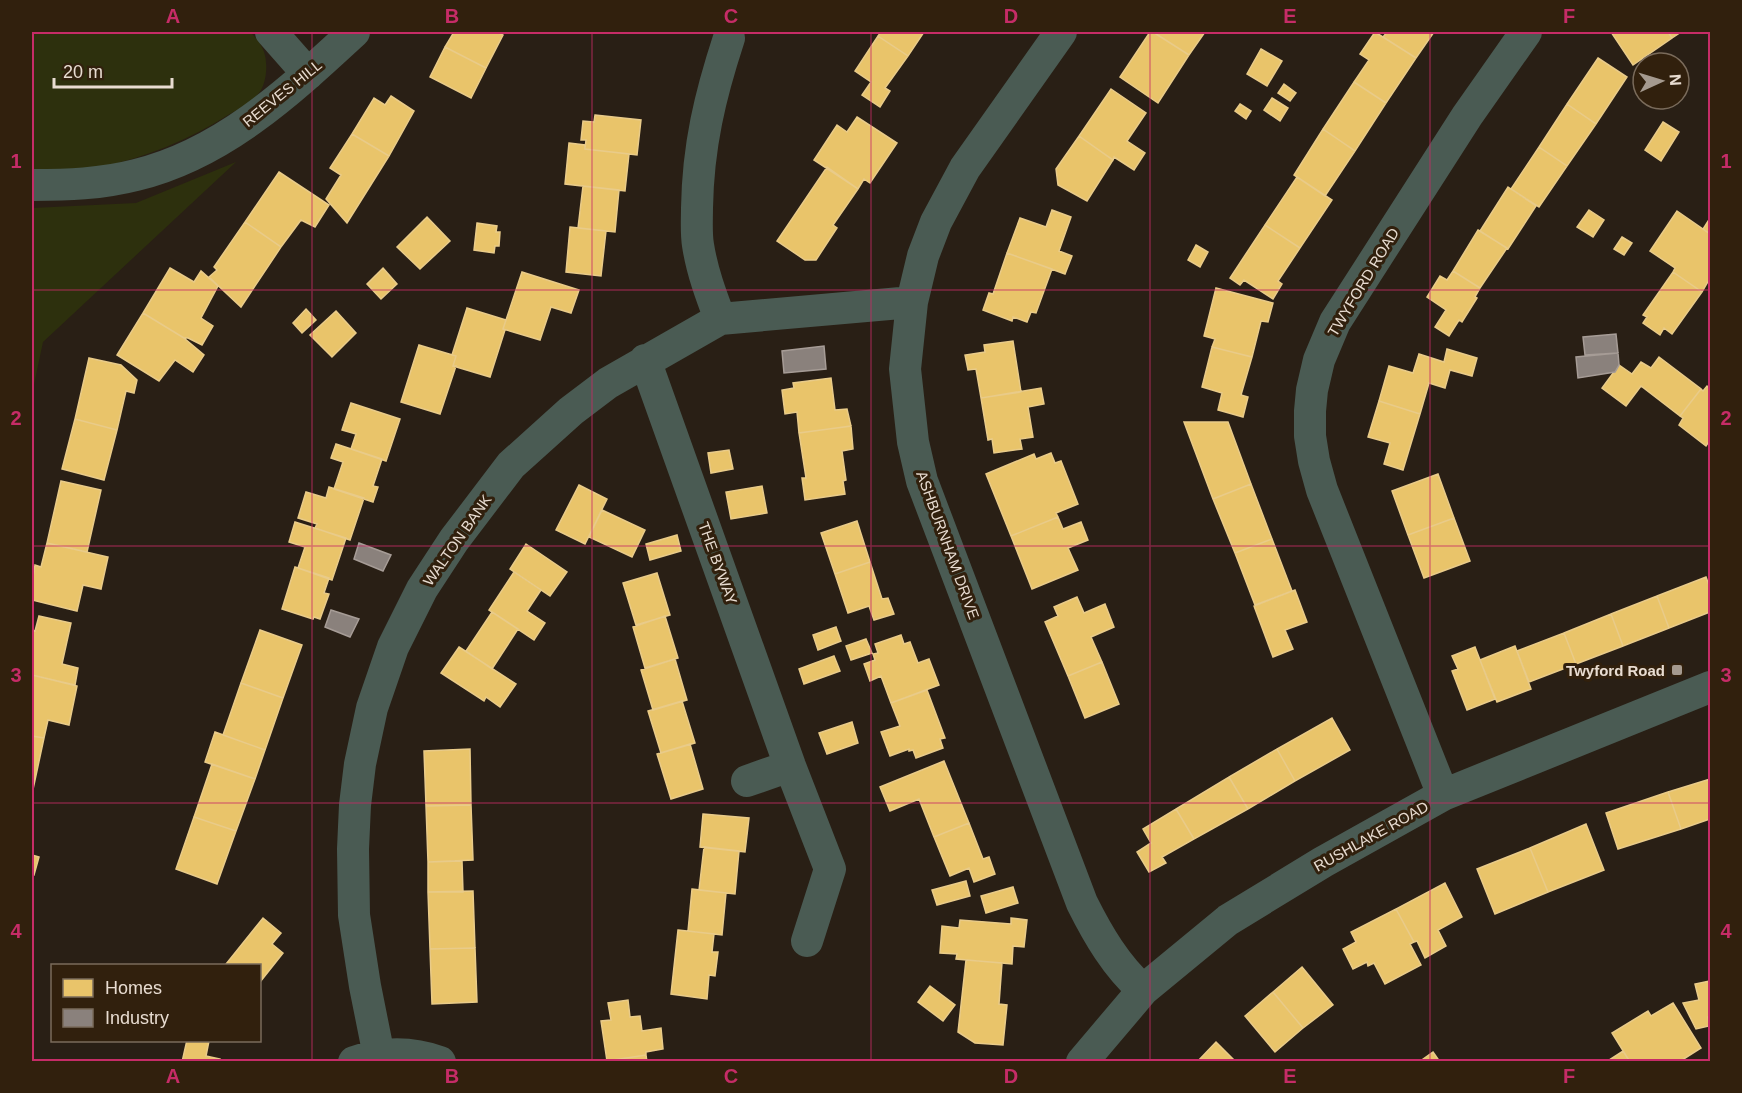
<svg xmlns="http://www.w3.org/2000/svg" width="1742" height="1093" viewBox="0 0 1742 1093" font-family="Helvetica,sans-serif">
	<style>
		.green { fill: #2d300d }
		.homes { fill: #e9c46a; stroke: #e9cb89; stroke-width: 1.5 }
		.industry { fill: #8a817c; stroke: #a69c96; stroke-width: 1.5 }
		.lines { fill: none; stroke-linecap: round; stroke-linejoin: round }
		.minor { stroke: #4a5b53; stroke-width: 32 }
		.grid { fill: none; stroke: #c62c67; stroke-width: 1.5; stroke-opacity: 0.55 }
		.poi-dot { fill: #a59a8f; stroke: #31200d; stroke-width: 2 }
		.labels { text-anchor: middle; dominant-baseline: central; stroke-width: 6; stroke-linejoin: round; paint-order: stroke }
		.street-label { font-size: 15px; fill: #e8dcd1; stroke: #31200d }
		.poi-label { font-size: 15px; font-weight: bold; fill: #e8dcd1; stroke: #31200d; text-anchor: end }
		.neatline { fill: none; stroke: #c62c67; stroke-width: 2 }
		.grid-label { font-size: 20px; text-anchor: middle; font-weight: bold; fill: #c62c67 }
	</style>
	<rect width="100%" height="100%" fill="#291f15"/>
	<path class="green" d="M32 32H250C259 40 266 51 266 63 267 71 265 83 261 90 254 101 240 109 228 115 189 140 146 157 101 167 79 171 54 171 32 170Z
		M236 162 43 342 32 394V208L136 203Z"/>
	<path class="homes" d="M454 32H497L503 35 486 68 445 47Z
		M881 32H924L908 56 878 36Z
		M1150 32H1153L1189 55 1158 103 1120 77Z
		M1153 32H1205L1189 55Z
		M1375 32 1416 58 1386 103 1354 82 1369 60 1360 54Z
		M1387 32H1434L1416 58 1383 37Z
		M1611 32H1668L1672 38 1633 65Z
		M1668 32H1681L1672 38Z
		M878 36 908 56 885 88 890 91 880 107 862 95 871 82 855 71Z
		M445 47 486 68 471 98 430 77Z
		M1261 49 1282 61 1267 86 1247 74Z
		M1598 58 1627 77 1596 124 1567 104Z
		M1354 82 1386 103 1355 151 1323 129Z
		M1284 84 1296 93 1290 101 1278 93Z
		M1111 89 1146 113 1127 141 1145 153 1134 170 1114 157 1113 160 1079 136Z
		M391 96 414 111 389 156 352 134 374 98 385 105Z
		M1272 98 1288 108 1280 121 1264 110Z
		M1240 104 1251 111 1246 119 1235 111Z
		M1567 104 1596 124 1567 166 1539 147Z
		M595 115 641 120 637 155 585 149 586 140H581L583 121 594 122Z
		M857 117 897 143 870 183 864 179 858 189 814 160 837 125 847 132Z
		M1663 122 1679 132 1661 161 1645 150Z
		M1323 129 1355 151 1325 196 1294 175Z
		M352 134 389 156 347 223 326 199 341 175 330 168Z
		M1079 136 1113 160 1087 201 1058 185 1056 169Z
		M569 143 585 145V149L629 154 625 191 565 184Z
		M1539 147 1567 166 1539 207 1511 189Z
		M827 167 858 189 833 225 837 228 816 260H805L777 241Z
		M279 172 329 205 315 227 301 220 281 247 245 222Z
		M1297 177 1332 200 1300 248 1265 225Z
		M583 186 619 190 615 232 578 228Z
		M1508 187 1536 206 1508 249 1480 231Z
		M1052 210 1071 217 1059 251 1072 256 1065 274 1007 253 1020 218 1046 227Z
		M1589 210 1604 220 1593 237 1577 227Z
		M1677 211 1710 234V278L1702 292 1673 272 1675 268 1650 251Z
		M427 217 450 241 420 269 397 247Z
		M1710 218V234L1703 229Z
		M245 222 281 247 241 307 209 277 217 270 214 267Z
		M477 223 497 226 496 232H500L499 246H495L494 253 474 250Z
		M1265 225 1300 248 1278 281 1282 284 1273 299 1244 280 1240 285 1230 278Z
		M570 227 606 231 601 276 566 272Z
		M1478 230 1507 248 1480 288 1453 271Z
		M1622 237 1632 243 1624 255 1614 249Z
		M1196 245 1208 252 1200 267 1188 260Z
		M1007 253 1052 269 1036 313 1031 312 1027 322 1013 317 1012 321 983 310 989 293 993 294Z
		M170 268 194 282 201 271 218 286 201 318 213 326 202 345 188 338H184L143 313Z
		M383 268 397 284 381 299 367 284Z
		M1453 271 1480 288 1475 297 1477 298 1462 322 1459 320 1449 336 1435 327 1446 310 1427 297 1440 276 1447 280Z
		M522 272 579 290 571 313 551 307 540 340 503 329Z
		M1673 272 1702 292 1672 334 1664 328 1660 335 1643 323 1647 317 1643 315Z
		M1216 288 1273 303 1268 322 1261 321 1252 357 1212 347 1215 339 1204 336Z
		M467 308 506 320 503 329 505 330 490 377 453 366 456 356 452 355Z
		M306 309 316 320 302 333 293 323Z
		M336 311 356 333 332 357 310 335Z
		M143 313 184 338 204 355 193 372 175 360 159 381 117 355Z
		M1013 341 1021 392 981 398 976 369 968 370 965 355 985 352 984 345Z
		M419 345 456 356 453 366H456L440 414 401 402Z
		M1212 347 1252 357 1241 395 1248 397 1243 417 1218 410 1222 393 1202 387Z
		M1447 349 1477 358 1472 376 1450 370 1445 388 1429 383 1420 414 1379 401 1389 366 1413 373 1419 354 1444 362Z
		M1659 357 1701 389 1680 416 1641 386 1626 406 1602 388 1619 365 1632 374 1641 362 1651 368Z
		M89 358 121 365 137 380 134 393 126 391 117 430 75 419Z
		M831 378 835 410 847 409 851 426 799 433 797 412 785 414 782 390 794 388 793 383Z
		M1707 386 1710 389V440L1706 446 1679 425 1683 418 1680 416 1701 389 1703 391Z
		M1041 388 1044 404 1028 407 1033 437 1020 439 1022 449 994 453 992 439 988 440 981 398Z
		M1379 401 1420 414 1403 470 1384 464 1390 443 1368 437Z
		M351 403 400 419 386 461 351 449 356 434 342 430Z
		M75 419 117 430 104 480 62 469Z
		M1184 422H1228L1251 484 1213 499Z
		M851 426 853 449 842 451 846 480 843 481 845 494 805 500 802 478H806L799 433Z
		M336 444 382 459 373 486 378 487 373 502 334 489 343 462 331 458Z
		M729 450 733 469 711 473 708 453Z
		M1051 453 1055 463 1061 461 1078 504 1056 513 1058 517 1011 536 986 474 1034 454 1036 459Z
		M1438 474 1454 518 1408 535 1392 491Z
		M61 481 101 490 87 552 47 543Z
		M1251 484 1272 539 1235 553 1213 499Z
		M579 485 607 499 585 544 556 530Z
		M762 486 767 513 731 519 726 492Z
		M329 487 364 498 350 540 315 528 317 524 298 518 306 492 326 498Z
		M602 510 645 530 632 557 589 537Z
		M1058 517 1063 529 1081 522 1088 540 1068 548 1078 570 1032 589 1011 536Z
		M1454 518 1470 561 1424 578 1408 535Z
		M857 521 870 562 835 574 821 533Z
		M295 522 346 538 332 580 298 568 305 547 289 542Z
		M677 535 681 551 650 560 646 544Z
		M1272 539 1292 591 1255 605 1235 553Z
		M47 543 108 557 101 589 83 585 77 611 32 600V583L35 565 41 567Z
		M526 544 567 572 550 596 510 569Z
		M870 562 882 599 888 598 894 614 874 620 869 606 848 613 835 574Z
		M295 567 329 578 324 593 329 594 320 619 314 617 313 619 282 609Z
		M514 572 541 590 527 611 545 623 534 640 489 610Z
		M657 573 670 615 636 625 623 583Z
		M1706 577 1710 588V612L1669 628 1657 596Z
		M1295 590 1307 622 1285 630 1293 649 1273 657 1254 606Z
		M1657 596 1669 628 1623 646 1611 614Z
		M1077 597 1084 613 1105 604 1114 627 1091 637 1102 662 1068 676 1045 622 1058 616 1054 607Z
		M492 612 518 629 492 669 466 651Z
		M1611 614 1623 646 1576 664 1564 633Z
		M39 616 71 623 62 664 78 668 75 685 32 675V630L35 631Z
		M665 616 678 658 645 668 633 627Z
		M836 627 841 641 818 650 813 635Z
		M260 630 302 645 283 698 241 683Z
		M1564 633 1576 664 1529 682 1517 651Z
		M901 635 904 644 910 642 918 663 929 659 939 685 891 703 881 676 870 681 864 664 875 660 873 654 878 653 875 644Z
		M866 639 872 653 851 660 846 646Z
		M1515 646 1531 689 1497 702 1480 660Z
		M459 647 516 684 500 707 486 697 484 701 441 673Z
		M1475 647 1495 699 1467 710 1452 671 1458 669 1452 656Z
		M834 656 840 671 804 684 799 669Z
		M675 659 687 700 653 710 641 670Z
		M1102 662 1119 704 1085 718 1068 676Z
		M32 675 77 686 69 725 48 720 44 738 32 736Z
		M241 683 283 698 265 750 223 735Z
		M927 690 945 738 940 739 943 748 916 758 913 750 909 751V749L890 756 881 732 900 726 891 703Z
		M682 701 695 743 661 753 648 711Z
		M1332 718 1350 750 1295 781 1277 749Z
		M852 722 858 743 827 754 819 733Z
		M215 732 265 750 255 779 205 762Z
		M32 736 44 738 32 794Z
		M690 744 703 789 671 799 657 754Z
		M470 749 471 805 426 806 424 751Z
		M1277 749 1295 781 1248 809 1229 777Z
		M944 761 969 823 934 837 919 799 890 811 880 787Z
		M212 764 255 779 236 831 194 817Z
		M1229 777 1248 809 1194 839 1176 809Z
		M1710 779V819L1681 829 1668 792Z
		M1668 792 1681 829 1618 849 1606 813Z
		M471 805 473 860 428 862 426 806Z
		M1176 809 1194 839 1162 857 1166 863 1149 872 1137 852 1151 843 1143 829Z
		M703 814 749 818 745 852 700 847Z
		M194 817 236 831 217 884 176 869Z
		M969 823 983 859 989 857 995 874 974 882 969 868 950 876 934 837Z
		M1586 824 1604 870 1548 892 1530 848Z
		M704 847 739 851 735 894 699 890Z
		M1530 848 1548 892 1495 914 1477 869Z
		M32 855 39 857 34 875 32 874Z
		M462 861 463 892H428V862Z
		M966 881 970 896 937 905 932 890Z
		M1445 883 1462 917 1438 930 1446 946 1425 958 1417 941 1414 942 1396 909Z
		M1013 887 1018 903 986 913 981 896Z
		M692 889 726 893 722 935 688 931Z
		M473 891 475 948 430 949 428 892Z
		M1396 909 1414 942 1410 944 1421 965 1385 984 1374 963 1368 966 1367 962 1353 969 1343 949 1356 942 1351 932Z
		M263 918 281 933 272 944 283 953 260 982V966L226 964Z
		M1011 918 1027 920 1024 947 1013 946 1012 964 956 959 957 954 940 953 942 926 959 928 960 920 1011 924Z
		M678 930 714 934 712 952H718L715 976 709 975 707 999 671 994Z
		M475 948 477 1002 432 1004 430 949Z
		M966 960 1002 963 999 1004 1007 1005 1003 1045 975 1043 958 1032Z
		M1302 967 1333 1005 1303 1028 1273 992Z
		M1710 981V1016L1708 1017 1709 1026 1696 1029 1683 1003 1699 1000 1695 984Z
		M930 986 955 1005 943 1021 918 1002Z
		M1273 992 1303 1028 1275 1052 1245 1016Z
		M628 1000 630 1017 640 1016 642 1031 661 1028 663 1049 646 1052V1055L607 1061 601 1021 611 1020 608 1003Z
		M1673 1003 1701 1048 1679 1062H1630L1612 1033 1648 1011 1651 1016Z
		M187 1040 209 1041 206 1056 220 1059 219 1062H182Z
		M1216 1042 1236 1062H1197Z
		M1623 1051 1630 1062H1606Z
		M1433 1052 1440 1062H1419Z
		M646 1055 647 1062H607V1061Z"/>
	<path class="industry" d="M1616 334 1618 353 1585 355 1583 337Z
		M824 346 826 369 784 373 782 351Z
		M1618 353 1619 365 1615 372 1578 378 1576 357Z
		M359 543 391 555 383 571 354 559Z
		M331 610 359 619 350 637 325 627Z"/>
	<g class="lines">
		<path class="minor" d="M271 32 308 74
			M1061 32 965 168 936 222 923 256 912 302 905 369 913 442 922 481 1082 903C1098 935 1116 966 1143 990
			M32 185C67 185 101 184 136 175 223 154 290 91 354 32
			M720 319C711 295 702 271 698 245 696 233 697 220 697 208 698 146 710 96 729 38
			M645 360 790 766 830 869 807 941
			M747 781 790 766
			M1443 795 1322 490 1314 461 1310 436V411L1312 390 1319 360 1335 322 1467 116 1526 32
			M379 1056 365 986 354 915 353 849 355 805 360 764 372 708 393 647 422 589 454 540 511 465 571 411 608 383 720 319 912 302
			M354 1062C382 1052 412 1052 440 1062
			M1082 1062 1143 990 1228 920 1323 862 1443 795 1710 687"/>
	</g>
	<path class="grid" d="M312 32V1062M592 32V1062M871 32V1062M1150 32V1062M1430 32V1062M32 290H1710M32 546H1710M32 803H1710"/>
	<rect class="poi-dot" x="1671" y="664" width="12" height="12" rx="3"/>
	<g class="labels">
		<g class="street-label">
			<text transform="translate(282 93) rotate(-39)">REEVES HILL</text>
			<text transform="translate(1363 282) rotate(-59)">TWYFORD ROAD</text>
			<text transform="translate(457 540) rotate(-55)">WALTON BANK</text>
			<text transform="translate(948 545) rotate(70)">ASHBURNHAM DRIVE</text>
			<text transform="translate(718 563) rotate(70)">THE BYWAY</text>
			<text transform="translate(1371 836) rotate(-29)">RUSHLAKE ROAD</text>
		</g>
		<g class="poi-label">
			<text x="1665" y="670">Twyford Road</text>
		</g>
	</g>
	<rect width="1742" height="1093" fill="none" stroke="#31200d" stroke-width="66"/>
	<rect x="51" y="964" width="210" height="78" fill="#31200d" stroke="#7a6b5b" stroke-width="1.5"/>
	<rect x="63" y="979" width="30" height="18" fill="#e9c46a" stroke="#7a6b5b" stroke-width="1.5"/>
	<text x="105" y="994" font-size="18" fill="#e8dcd1">Homes</text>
	<rect x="63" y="1009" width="30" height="18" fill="#8a817c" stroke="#7a6b5b" stroke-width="1.5"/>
	<text x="105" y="1024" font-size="18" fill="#e8dcd1">Industry</text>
	<g transform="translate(1661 81) rotate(86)"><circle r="28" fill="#31200d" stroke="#7a6b5b" stroke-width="1.5"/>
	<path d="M0-4.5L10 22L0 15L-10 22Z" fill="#a59a8f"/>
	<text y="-9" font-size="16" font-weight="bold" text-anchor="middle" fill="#e8dcd1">N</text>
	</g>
	<path d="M54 78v9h118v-9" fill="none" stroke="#e8dcd1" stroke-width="3"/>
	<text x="63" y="78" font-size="18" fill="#e8dcd1" stroke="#31200d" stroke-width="4.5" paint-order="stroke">20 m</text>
	<rect x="33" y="33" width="1676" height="1027" class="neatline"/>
	<g class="grid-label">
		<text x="173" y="23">A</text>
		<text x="452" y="23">B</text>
		<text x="731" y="23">C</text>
		<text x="1011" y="23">D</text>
		<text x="1290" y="23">E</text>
		<text x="1569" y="23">F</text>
		<text x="16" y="168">1</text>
		<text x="1726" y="168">1</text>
		<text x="16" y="425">2</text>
		<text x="1726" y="425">2</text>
		<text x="16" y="682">3</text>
		<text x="1726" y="682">3</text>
		<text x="16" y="938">4</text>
		<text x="1726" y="938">4</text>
		<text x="173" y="1083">A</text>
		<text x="452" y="1083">B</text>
		<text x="731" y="1083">C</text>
		<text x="1011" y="1083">D</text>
		<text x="1290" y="1083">E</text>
		<text x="1569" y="1083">F</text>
	</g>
</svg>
